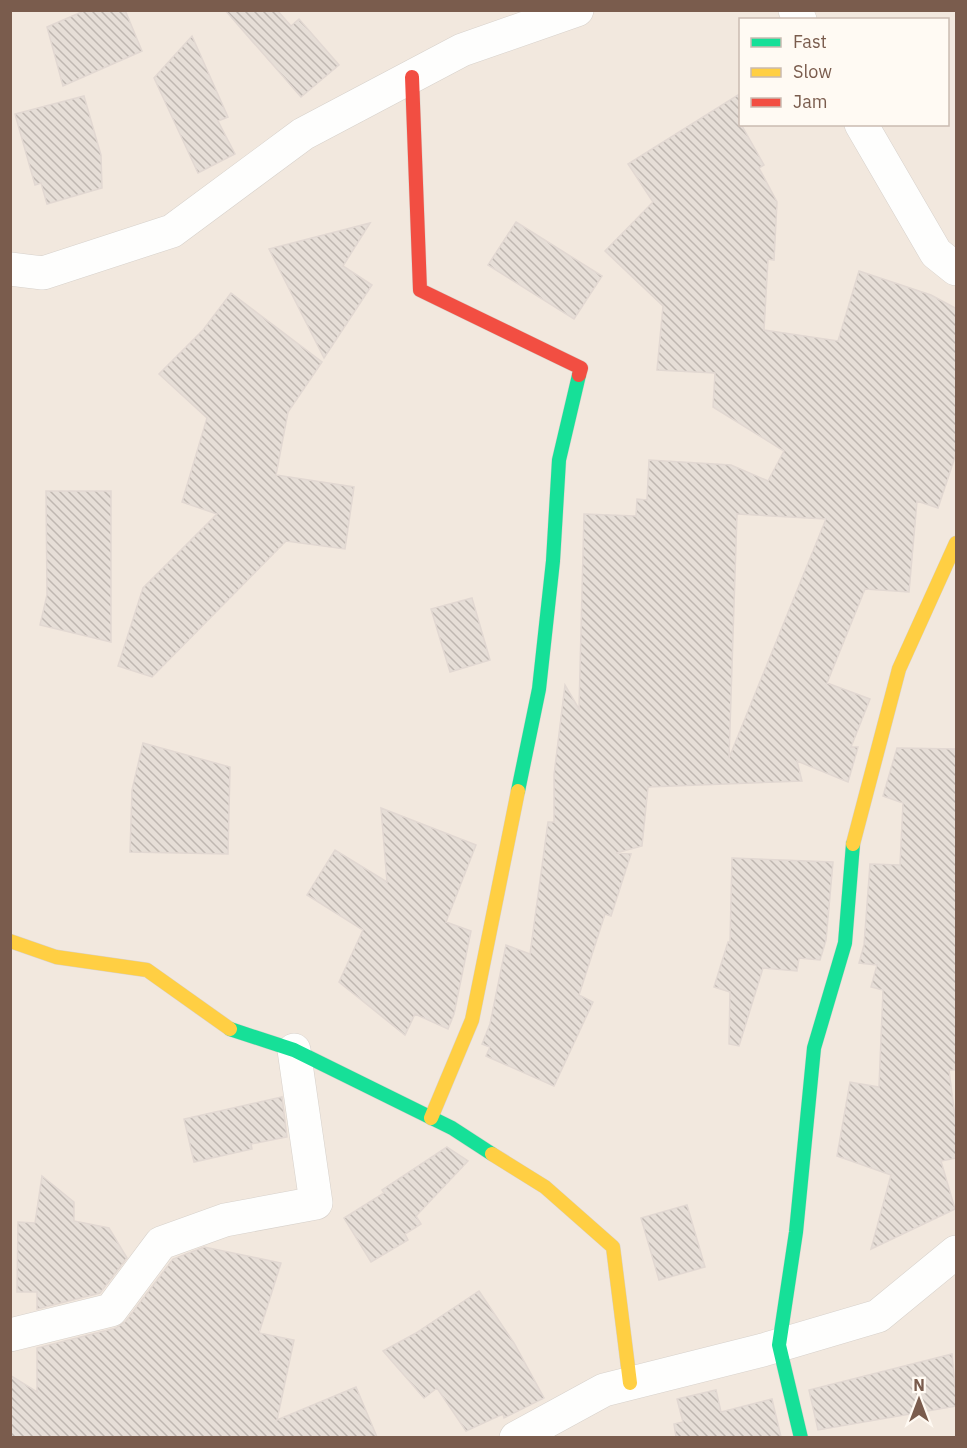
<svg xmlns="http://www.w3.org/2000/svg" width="967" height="1448" viewBox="0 0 967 1448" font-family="'IBM Plex Sans',sans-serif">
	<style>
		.residential { fill: #f2e8de; fill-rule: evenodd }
		.building { fill: url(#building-back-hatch); stroke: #e2d8d2; stroke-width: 1.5; fill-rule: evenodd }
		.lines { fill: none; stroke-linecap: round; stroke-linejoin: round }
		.street-casing { stroke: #d7d1cb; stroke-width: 34 }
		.fast-casing { stroke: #d9d2cb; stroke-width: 15 }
		.slow-casing { stroke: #d9d2cb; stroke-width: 15 }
		.jam-casing { stroke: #d9d2cb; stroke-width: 15 }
		.street { stroke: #fefefd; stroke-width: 33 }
		.fast { stroke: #16e098; stroke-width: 14 }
		.slow { stroke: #ffcf43; stroke-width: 14 }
		.jam { stroke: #f24e42; stroke-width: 14 }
	</style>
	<defs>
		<pattern id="building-back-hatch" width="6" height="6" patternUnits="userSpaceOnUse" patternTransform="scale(1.5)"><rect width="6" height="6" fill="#e6ded7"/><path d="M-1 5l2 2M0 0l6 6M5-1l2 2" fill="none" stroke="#bfb7b1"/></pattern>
	</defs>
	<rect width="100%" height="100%" fill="#f9f5f0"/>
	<path class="residential" d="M11 11H956V1437H11ZM740 20H948V124H740Z"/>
	<path class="building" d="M86 10H125L142 51 63 86 47 27Z
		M225 10H277L291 26 299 19 339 65 301 97Z
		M192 36 228 117 218 121 235 154 198 173 154 78Z
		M741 93V124L764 165 759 168 777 202 774 260 768 259 764 330 838 341 859 271 931 295 957 309V451L938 508 917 501 909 592 865 589 827 683 870 699 851 747H858L848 782 797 761 802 781 648 787 642 846 616 853 631 854 611 916 605 914 579 995 593 1002 554 1086 486 1056 490 1047 482 1044 490 1024 506 945 530 954 548 822H554V775L565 685 579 709 584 514 636 516 637 499 647 500 649 460 731 465 768 481 784 451 713 407 715 373 657 370 663 306 605 251 653 202 628 164ZM737 514 826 519 729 758Z
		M84 96 101 155 102 188 47 204 41 183 35 185 15 114Z
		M516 222 602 276 574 319 488 265Z
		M370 223 343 266 372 285 324 358 269 249Z
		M231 293 322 362 288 412 276 475 354 487 345 549 286 541 152 677 118 666 143 588 217 514 182 502 207 418 159 374 203 330Z
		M46 491H111V642L40 625 47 595Z
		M472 598 490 660 450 672 431 609Z
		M143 743 230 767 228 854 130 852 132 790Z
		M897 748 957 749V1070H949L957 1132V1158L941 1161 955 1209 871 1249 891 1175 837 1156 850 1082 879 1087 883 990 871 987 877 965 859 963 864 945 870 864 900 865 903 803 883 796Z
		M381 808 476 845 446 922 471 931 454 1014 448 1029 415 1014 405 1035 339 982 363 930 307 895 335 850 387 882Z
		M732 858 833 862 826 940 820 960 799 958 797 971 763 968 739 1046 729 1044 730 992 714 987 728 942H730Z
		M282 1097 287 1137 251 1144 252 1149 194 1162 184 1119Z
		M447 1147 468 1161 416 1216 421 1224 405 1234 408 1240 371 1262 344 1218 384 1193 382 1190Z
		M42 1176 74 1202V1221L109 1228 127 1258 100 1293 37 1309V1292H17L18 1222 35 1223Z
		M687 1205 705 1267 659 1280 641 1218Z
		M204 1247 281 1263 259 1333 294 1340 277 1420 356 1387 377 1437H10V1375L37 1392V1348L116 1328 126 1321 173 1259Z
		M479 1291 514 1343 544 1398 504 1418 503 1414 466 1431 437 1388 424 1398 383 1351 416 1333Z
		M952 1354 957 1406 818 1430 809 1390Z
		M716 1390 721 1412 772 1399 781 1437H676L674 1424 683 1422 677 1399Z"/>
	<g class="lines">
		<defs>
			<path id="street" d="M795 10 800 20
				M861 124 936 253 956 269
				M10 269 43 273 172 231 303 134 462 50 577 10
				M10 1335 111 1310 161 1243 225 1220 316 1203 294 1050
				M516 1438 604 1390 763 1350 878 1316 956 1252"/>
			<path id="fast" d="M518 791 539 689 553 561 559 460 579 375
				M230 1029 294 1050 452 1128 492 1154
				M801 1438 779 1345 796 1232 814 1048 845 943 853 844"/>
			<path id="slow" d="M853 844 899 669 956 543
				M10 941 56 957 147 970 230 1029
				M431 1118 472 1020 518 791
				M492 1154 545 1187 613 1247 630 1383"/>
			<path id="jam" d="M412 77 420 290 581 368 579 375"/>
		</defs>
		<use href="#street" class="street-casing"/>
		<use href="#fast" class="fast-casing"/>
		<use href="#slow" class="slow-casing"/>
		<use href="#jam" class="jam-casing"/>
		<use href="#street" class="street"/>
		<use href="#fast" class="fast"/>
		<use href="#slow" class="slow"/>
		<use href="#jam" class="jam"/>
	</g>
	<rect width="967" height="1448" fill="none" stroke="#7a5c4d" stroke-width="24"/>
	<rect x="739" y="18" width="210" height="108" fill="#fffaf3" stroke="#cabbb1" stroke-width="1.5"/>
	<rect x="751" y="38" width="30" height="9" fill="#16e098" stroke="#cabbb1" stroke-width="1.5"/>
	<text x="793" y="48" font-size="18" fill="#7a5c4d">Fast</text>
	<rect x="751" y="68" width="30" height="9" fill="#ffcf43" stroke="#cabbb1" stroke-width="1.5"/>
	<text x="793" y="78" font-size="18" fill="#7a5c4d">Slow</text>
	<rect x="751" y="98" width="30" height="9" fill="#f24e42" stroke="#cabbb1" stroke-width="1.5"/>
	<text x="793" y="108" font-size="18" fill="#7a5c4d">Jam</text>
	<g transform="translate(919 1400)" stroke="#fffaf3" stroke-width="4.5" paint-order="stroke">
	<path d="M0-4.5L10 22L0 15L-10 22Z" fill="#7a5c4d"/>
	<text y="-9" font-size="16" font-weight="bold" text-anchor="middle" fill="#7a5c4d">N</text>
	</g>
</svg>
